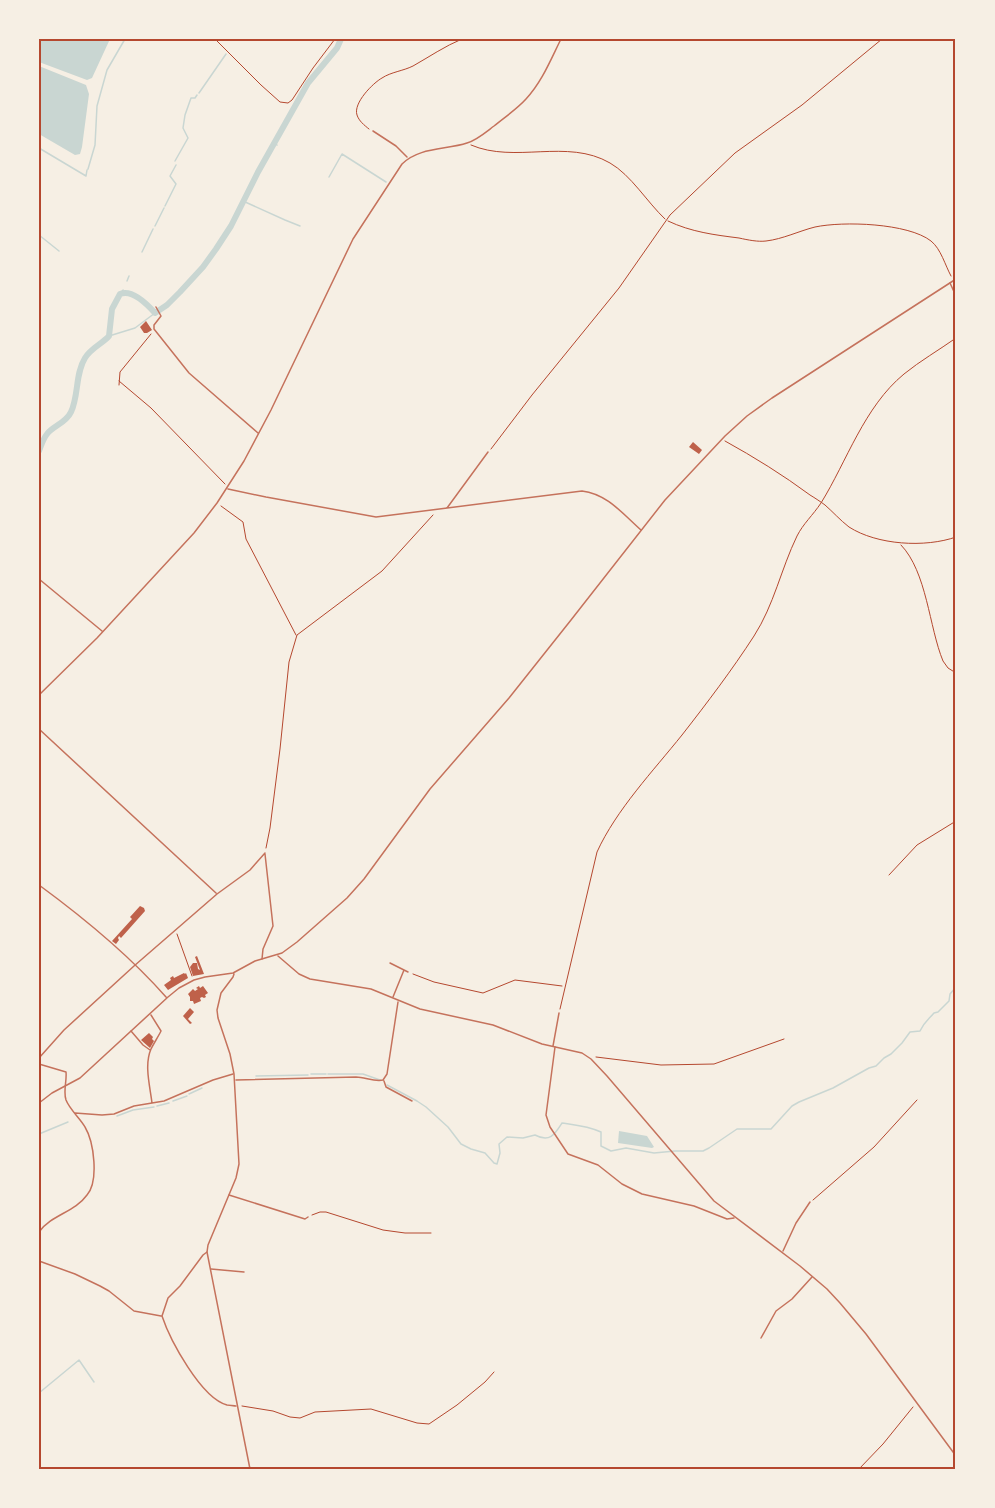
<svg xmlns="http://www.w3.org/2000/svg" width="995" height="1508" viewBox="0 0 995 1508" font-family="Montserrat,sans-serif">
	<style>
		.water { fill: #c9d6d2 }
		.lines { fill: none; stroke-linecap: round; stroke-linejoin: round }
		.stream { stroke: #c9d6d2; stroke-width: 1.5 }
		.river { stroke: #c9d6d2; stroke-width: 6 }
		.building { fill: #bf614a }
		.path { stroke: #b5482f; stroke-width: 1 }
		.minor { stroke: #c5725c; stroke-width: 1.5 }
		.tertiary { stroke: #c5725c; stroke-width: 1.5 }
		.neatline { fill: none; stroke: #b5482f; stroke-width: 2 }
	</style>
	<rect width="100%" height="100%" fill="#f6efe4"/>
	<path class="water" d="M39 39H110L92 78 87 80 39 62Z
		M39 66 86 85 89 94 82 147 80 154 75 155 39 134Z
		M619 1131 647 1136 654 1147 652 1148 618 1143Z"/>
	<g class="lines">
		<path class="stream" d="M199 93 226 54
			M274 143 277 145
			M39 148 86 176 87 170
			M175 161 188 138 183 128 185 115 191 98H195L197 95
			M88 169 95 145 97 106 107 70 125 39
			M329 177 342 154 386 182
			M243 201 285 220 300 226
			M165 206 176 184 170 176 176 165
			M155 226 164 208
			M39 235 59 251
			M142 252 153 229
			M127 281 129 276
			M122 292 123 290
			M109 336 135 328 155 313
			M311 1074H326
			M328 1074H363L380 1080
			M256 1076 308 1075
			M387 1085 417 1101 426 1107 448 1127 461 1144 471 1149 485 1153 494 1163 497 1164 500 1153 499 1144 507 1137 523 1138 535 1135C550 1143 555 1134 562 1123 576 1125 588 1126 601 1132V1146L611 1151 626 1148 654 1153 675 1151H703L709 1148 737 1129H771L792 1106 799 1102 833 1088 869 1068 876 1066 884 1058 891 1054 902 1043 910 1032 920 1031C924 1022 928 1020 934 1013L938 1012 949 1001 950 994 956 987
			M189 1094 202 1088
			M173 1101 187 1096
			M157 1106 169 1103
			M117 1116 133 1110 154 1107
			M39 1134 68 1122
			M39 1393 79 1360 94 1382"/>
		<path class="river" d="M39 451C41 446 43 439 47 434 53 426 66 423 71 412 79 395 75 374 85 358 91 348 102 344 109 336L112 309 120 294C132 289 147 304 155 313L167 305 180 292 203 267 216 249 231 226 258 172 308 83 337 48 341 39"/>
	</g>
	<path class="building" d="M146 321 152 330 147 333H144L140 327Z
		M693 442 702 450 699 454 689 447Z
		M140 906 144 908 145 911 121 938 119 936 118 938 119 940 116 944 112 941 132 919 130 917Z
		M197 956 204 974 193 976 190 967 193 963H197L198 969 200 970 195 957Z
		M184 973 185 974 186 973 188 978 168 990 164 985 171 980 170 978 173 976 174 978Z
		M199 986 200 988 203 986 208 993 205 995 206 997 204 998 202 997 200 998 201 1001 194 1004 193 1001H190V997L188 994 193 989 195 991 198 989 196 988Z
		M190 1008 194 1012 188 1019 192 1023 190 1024 183 1016Z
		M149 1033 153 1037 152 1039 154 1041 150 1048 141 1040Z"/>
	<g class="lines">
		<path class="path" d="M215 39 261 85 280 102 288 103 292 100 313 68 335 39
			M369 129C364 125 359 121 357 115 353 103 373 83 382 78 391 72 403 71 413 66 429 57 445 46 462 39
			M471 145C515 164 567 138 610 163 631 175 647 202 665 219
			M668 221C691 232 715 235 739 238 748 240 758 242 766 241 783 239 799 231 815 227 843 221 908 223 931 241 941 249 945 265 951 276
			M119 381 151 408 225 484
			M119 385 120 372 151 334
			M725 441C754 457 783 475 810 495 815 498 821 502 825 505 833 512 840 520 849 527 877 545 925 548 956 537
			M491 449 532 395 619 288 670 215 735 153 802 105 882 39
			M221 506 243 522 246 539 296 635
			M901 545C927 572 929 627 943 661L948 668 956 673
			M266 848 270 828 280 749 289 662 297 635 382 571 433 515
			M889 875 917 845 956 821
			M177 934 192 976
			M413 974 434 982 483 993 515 980 562 986
			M560 1009 597 852C616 810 654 770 682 735 707 703 732 670 754 636 774 605 781 569 797 536 803 524 813 515 821 503 847 461 864 407 904 374 920 361 939 350 956 338
			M596 1057 661 1065 714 1064 784 1039
			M813 1200 874 1147 917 1100
			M312 1215 320 1212H326L383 1230 405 1233H431
			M242 1406 273 1411 290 1417 300 1418 315 1412 371 1409 417 1423 429 1424 457 1405 485 1382 494 1372
			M859 1469 883 1444 913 1407"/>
		<path class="minor" d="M373 131 396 146 407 157
			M950 283 956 296
			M156 307 161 316 154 325V329L189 373 258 433
			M228 489 266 497 376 517 582 491C607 494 622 513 641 530
			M447 508 488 452
			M39 579 102 631
			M39 695 97 638 194 533 217 503 244 461 271 410 353 239 402 164C419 147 446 150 467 143 477 140 486 132 494 126 505 117 517 109 526 99 542 82 551 59 561 39
			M39 729 216 893
			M262 959 263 949 273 926 265 854
			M390 963 408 972
			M393 997 404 970
			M151 1015 161 1031C158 1037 154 1043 151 1049 144 1065 150 1086 152 1103
			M131 1031 143 1045 150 1050
			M553 1046 559 1013
			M555 1047 546 1115 550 1127 568 1154 598 1165 622 1184 642 1194 694 1206 727 1219 734 1218
			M39 1058 64 1030 134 966 217 894 250 870 265 853
			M39 1064 66 1072C67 1081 63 1091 66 1100 70 1110 80 1118 85 1127 94 1142 99 1181 87 1195 75 1212 51 1215 39 1232
			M236 1080 356 1077C365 1077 374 1082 383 1080L387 1074 398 1002
			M384 1081 386 1087 412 1101
			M75 1113 102 1115 114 1114 134 1106 164 1101 213 1080 233 1074
			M229 1195 305 1219 308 1217
			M783 1251 796 1223 810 1202
			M207 1252 203 1255 180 1286 168 1298 162 1316C170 1340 201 1398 227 1405 228 1405 235 1406 236 1406
			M39 1261 75 1274 100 1286 109 1291 134 1311 161 1316
			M211 1269 244 1272
			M761 1338 776 1311 792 1299 812 1277"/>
		<path class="tertiary" d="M39 885C84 918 129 955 166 997
			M278 956 299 974 310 979 371 989 420 1009 493 1025 542 1044 582 1053 591 1059 607 1076 714 1201 800 1266 827 1289 840 1303 866 1334 956 1456
			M234 974 233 977 221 993 217 1010 218 1018 230 1054 234 1074 239 1164 236 1178 208 1245 207 1252 250 1469
			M39 1103 52 1093 80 1078 168 997 179 988 194 980 205 977 233 973 255 961 282 953 297 942 347 898 364 879 430 789 509 698 571 620 665 500 725 436 747 416 772 398 956 279"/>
	</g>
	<rect width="995" height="1508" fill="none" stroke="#f6efe4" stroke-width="81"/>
	<rect x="40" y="40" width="914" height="1428" class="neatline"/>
</svg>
